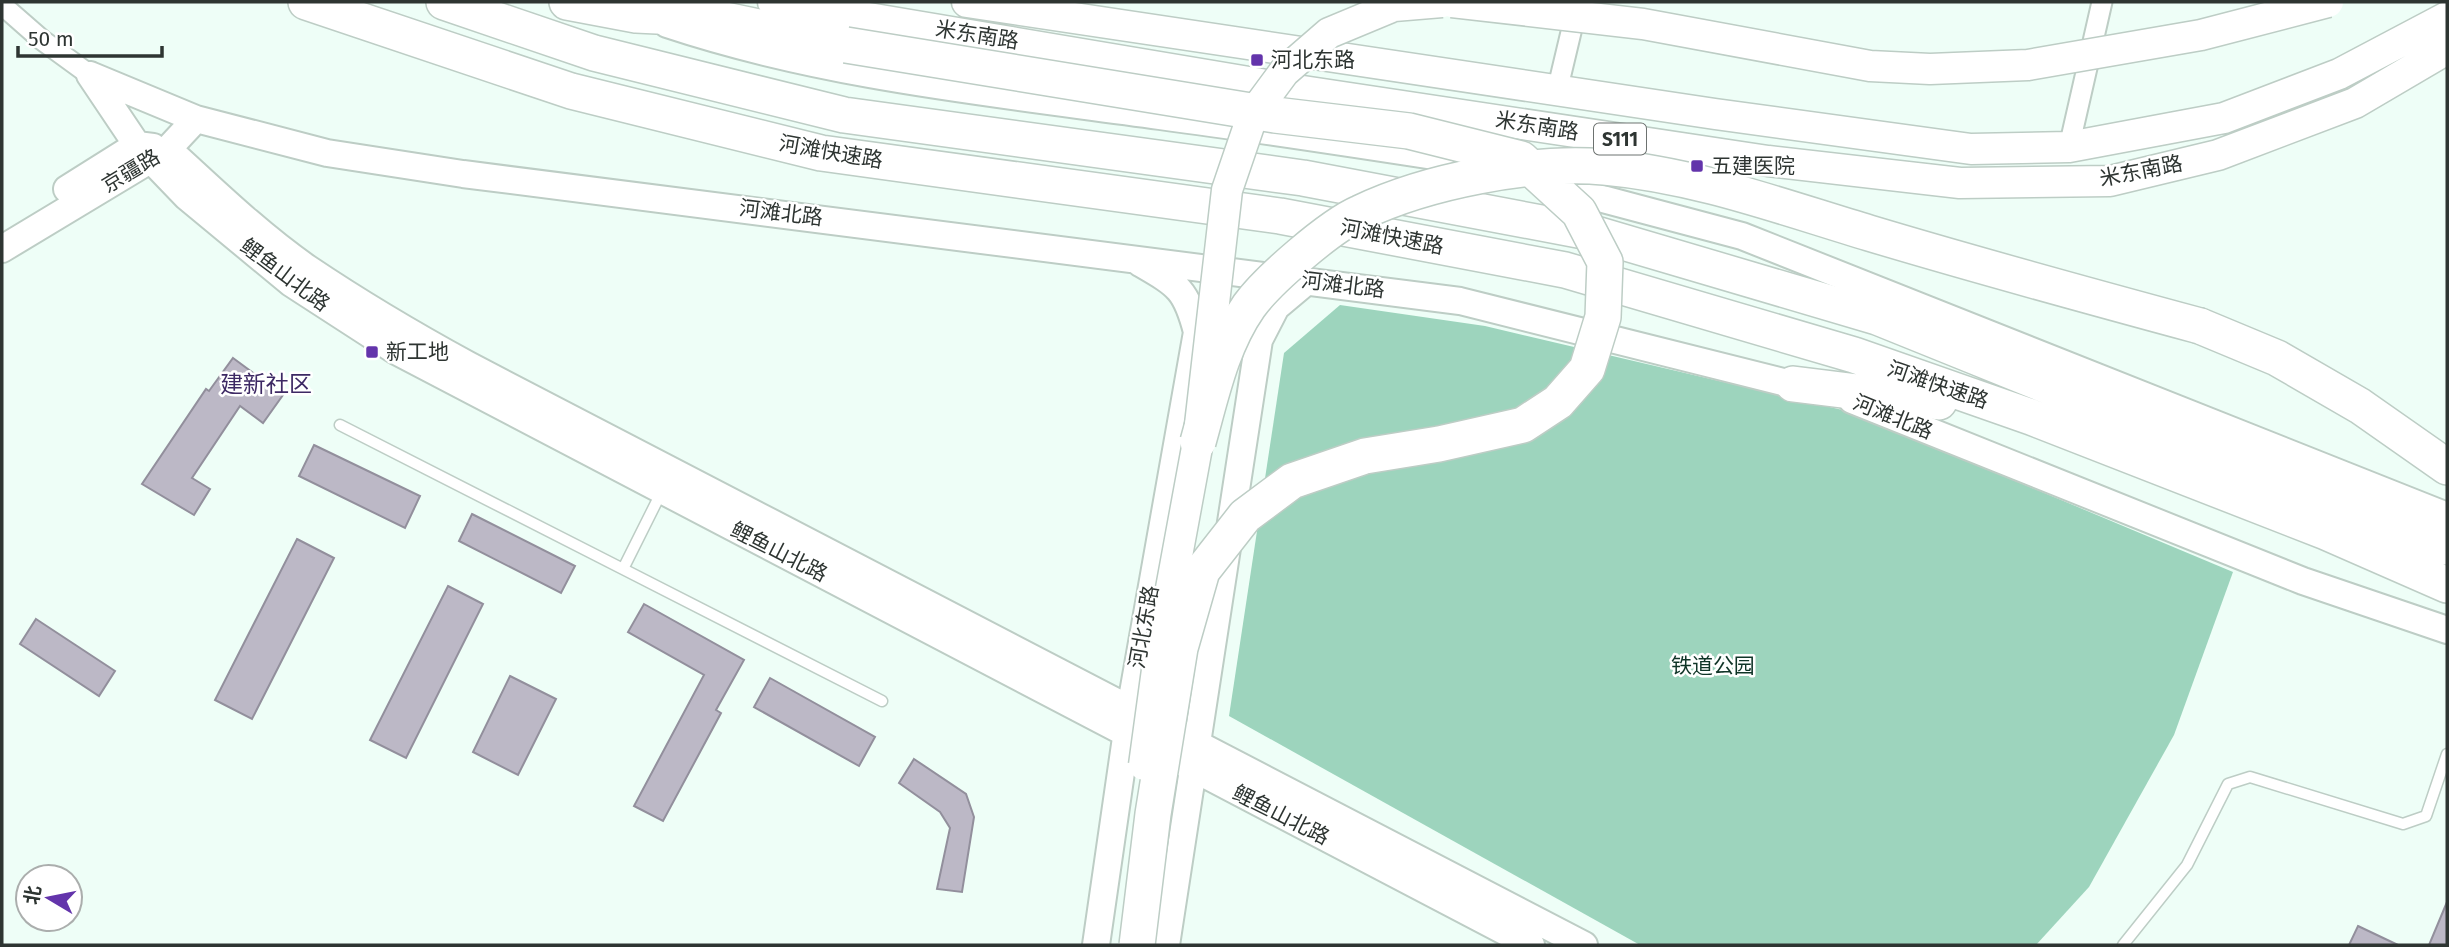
<svg xmlns="http://www.w3.org/2000/svg" width="2449" height="947" viewBox="0 0 2449 947" font-family="'Fira Sans','Noto Sans SC',sans-serif">
	<style>
		.green { fill: #9dd4bd }
		.building { fill: #bcb8c6; stroke: #928f9c; stroke-width: 2 }
		.lines { fill: none; stroke-linecap: round; stroke-linejoin: round }
		.lane-casing { stroke: #bdcdc5; stroke-width: 13 }
		.street-casing { stroke: #bdcdc5; stroke-width: 23 }
		.secondary-casing { stroke: #bdcdc5; stroke-width: 30 }
		.primary-casing { stroke: #bdcdc5; stroke-width: 33 }
		.highway-casing { stroke: #bdcdc5; stroke-width: 38 }
		.lane { stroke: #fff; stroke-width: 10 }
		.street { stroke: #fff; stroke-width: 19 }
		.secondary { stroke: #fff; stroke-width: 26 }
		.primary { stroke: #fff; stroke-width: 30 }
		.highway { stroke: #fff; stroke-width: 35 }
		.primary-bridge-casing { stroke: #bdcdc5; stroke-width: 33; stroke-linecap: butt }
		.highway-bridge-casing { stroke: #bdcdc5; stroke-width: 38; stroke-linecap: butt }
		.primary-bridge { stroke: #fff; stroke-width: 30 }
		.highway-bridge { stroke: #fff; stroke-width: 35 }
		.poi-dot { fill: #6334ab; stroke: #fff; stroke-width: 2.5 }
		.labels { text-anchor: middle; dominant-baseline: central; stroke-width: 5; stroke-linejoin: round; paint-order: stroke }
		.shield { fill: #fff; stroke: #6d7270; stroke-width: 2 }
		.shield-label { font-size: 19px; font-weight: bold; fill: #2e3532 }
		.street-label { font-size: 21px; fill: #2e3532; stroke: #fff }
		.poi-label { font-size: 21px; fill: #2e3532; stroke: #fff; text-anchor: start }
		.park-label { font-size: 21px; fill: #0f3427; stroke: #fff }
		.neighbourhood-label { font-size: 23px; fill: #3d2964; stroke: #fff }
	</style>
	<rect width="100%" height="100%" fill="#eefef7"/>
	<path class="green" d="M1340 305 1485 326 1851 412 2233 572 2174 735 2089 887 2036 945H1640L1229 716 1284 353Z"/>
	<path class="building" d="M233 358 283 395 263 423 240 406 192 478 210 489 194 515 142 484 206 389 209 391Z
		M314 445 420 496 405 528 299 476Z
		M472 514 575 566 561 593 459 541Z
		M297 539 334 558 252 719 215 700Z
		M448 586 483 604 406 758 370 740Z
		M644 604 744 660 716 710 721 713 663 821 634 806 704 675 628 632Z
		M36 619 115 671 99 696 20 644Z
		M510 676 556 699 518 775 473 752Z
		M770 678 875 737 859 766 754 707Z
		M914 759 966 794 974 817 962 892 937 889 950 828 940 812 899 783Z
		M2447 902V945H2429Z
		M2358 926 2398 945H2349Z"/>
	<g class="lines">
		<defs>
			<path id="lane" d="M340 425 623 569 662 491
				M623 569 882 701
				M2123 945 2187 865 2228 784 2250 777 2403 824 2426 816 2447 754"/>
			<path id="street" d="M2 5 42 40 90 75
				M1557 91 1577 7
				M2069 147 2102 2"/>
			<path id="secondary" d="M667 24C826 77 995 93 1160 116 1258 129 1356 144 1453 159L1476 165
				M90 75 196 119 327 153 463 174 1460 301 1811 389
				M90 75 137 145 187 197 291 283 396 351 1531 945
				M168 149C213 190 257 233 307 268 359 303 413 335 468 365L1584 945
				M1550 185 1742 236 2447 516
				M67 189 137 145 153 147
				M2 249 168 149 196 119
				M1852 400 2303 581 2447 630
				M1096 945 1130 710 1197 332C1186 289 1178 285 1140 263
				M1166 945 1259 340 1276 307 1307 281"/>
			<path id="primary" d="M773 2 1296 90 1768 161 1960 183 2110 181 2218 155 2355 103 2447 49
				M967 2 1715 114 1971 149 2069 147 2224 118 2339 74 2447 17"/>
			<path id="highway" d="M306 2 571 91 821 153 1280 216 1565 270 1854 355 2031 417 2326 532 2447 585
				M444 2 594 53 844 115 1303 178 1589 232 1877 317 2447 547
				M567 2 636 15 720 19 846 45
				M2200 326 2277 358 2360 406 2447 467
				M1793 384 1939 402"/>
		</defs>
		<use href="#lane" class="lane-casing"/>
		<use href="#street" class="street-casing"/>
		<use href="#secondary" class="secondary-casing"/>
		<use href="#primary" class="primary-casing"/>
		<use href="#highway" class="highway-casing"/>
		<use href="#lane" class="lane"/>
		<use href="#street" class="street"/>
		<use href="#secondary" class="secondary"/>
		<use href="#primary" class="primary"/>
		<use href="#highway" class="highway"/>
		<defs>
			<path id="primary-bridge" d="M1452 2 1643 24 1870 66 1930 69 2028 65 2201 35 2328 2
				M1144 765 1160 648 1198 442 1227 190 1253 114 1284 72 1329 33 1394 6 1442 2"/>
			<path id="highway-bridge" d="M846 45 1275 115 1409 131 1521 159 1579 212 1605 262 1603 317 1587 369 1558 402 1523 425 1439 444 1365 456 1292 481 1245 516 1202 571 1180 648 1153 814 1137 945
				M1198 442C1211 396 1221 346 1249 306 1268 280 1330 226 1360 213 1427 181 1530 161 1604 167 1696 175 1782 207 1869 233 1979 266 2089 296 2200 326"/>
		</defs>
		<use href="#primary-bridge" class="primary-bridge-casing"/>
		<use href="#highway-bridge" class="highway-bridge-casing"/>
		<use href="#primary-bridge" class="primary-bridge"/>
		<use href="#highway-bridge" class="highway-bridge"/>
	</g>
	<g class="poi-dot">
		<rect x="1250" y="53" width="14" height="14" rx="3.5"/>
		<rect x="1690" y="159" width="14" height="14" rx="3.5"/>
		<rect x="365" y="345" width="14" height="14" rx="3.5"/>
	</g>
	<g class="labels">
		<rect class="shield" x="1594" y="123.5" width="52" height="31" rx="5"/>
		<g class="shield-label">
			<text x="1620" y="139">S111</text>
		</g>
		<g class="street-label">
			<text transform="translate(977 35) rotate(9)">米东南路</text>
			<text transform="translate(1537 126) rotate(9)">米东南路</text>
			<text transform="translate(831 152) rotate(10)">河滩快速路</text>
			<text transform="translate(131 171) rotate(-31)">京疆路</text>
			<text transform="translate(2141 171) rotate(-11)">米东南路</text>
			<text transform="translate(781 213) rotate(7)">河滩北路</text>
			<text transform="translate(1392 237) rotate(11)">河滩快速路</text>
			<text transform="translate(285 275) rotate(37)">鲤鱼山北路</text>
			<text transform="translate(1343 285) rotate(7)">河滩北路</text>
			<text transform="translate(1938 385) rotate(19)">河滩快速路</text>
			<text transform="translate(1893 417) rotate(22)">河滩北路</text>
			<text transform="translate(779 552) rotate(27)">鲤鱼山北路</text>
			<text transform="translate(1144 627) rotate(-80)">河北东路</text>
			<text transform="translate(1281 815) rotate(27)">鲤鱼山北路</text>
		</g>
		<g class="poi-label">
			<text x="1271" y="60">河北东路</text>
			<text x="1711" y="166">五建医院</text>
			<text x="386" y="352">新工地</text>
		</g>
		<g class="park-label">
			<text x="1713" y="666">铁道公园</text>
		</g>
		<g class="neighbourhood-label">
			<text x="266" y="384">建新社区</text>
		</g>
	</g>
	<rect width="2449" height="947" fill="none" stroke="#2e3532" stroke-width="7"/>
	<g transform="translate(49 898) rotate(280)"><circle r="33" fill="#ffffff" stroke="#abaead" stroke-width="2"/>
	<path d="M0-5L12 26L0 18L-12 26Z" fill="#6334ab"/>
	<text y="-10" font-size="19" font-weight="bold" text-anchor="middle" fill="#2e3532">北</text>
	</g>
	<path d="M18 46v10h144v-10" fill="none" stroke="#2e3532" stroke-width="3.5"/>
	<text x="28" y="46" font-size="21" fill="#2e3532" stroke="#ffffff" stroke-width="5" paint-order="stroke">50 m</text>
</svg>
